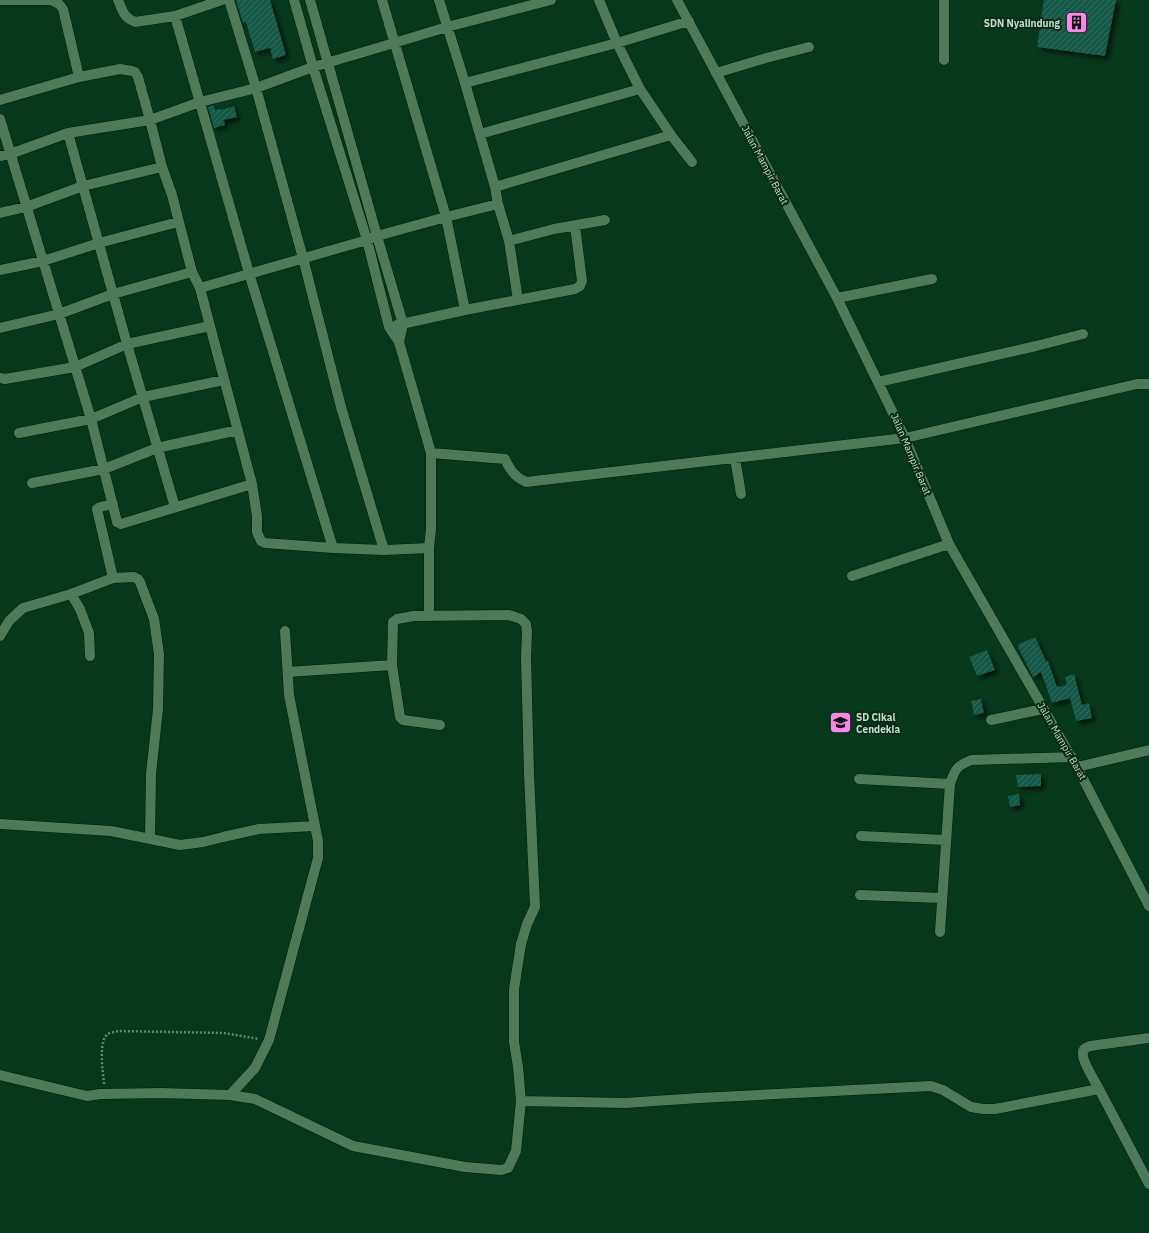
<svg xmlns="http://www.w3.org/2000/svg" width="1149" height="1233" viewBox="0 0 1149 1233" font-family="'IBM Plex Sans',sans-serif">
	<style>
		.building { fill: url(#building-hatch); filter: url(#shadow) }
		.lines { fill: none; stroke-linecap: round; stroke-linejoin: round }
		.minor-casing { stroke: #001d08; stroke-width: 11 }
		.path { stroke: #648972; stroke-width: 2.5; stroke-dasharray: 2 2; stroke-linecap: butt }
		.minor { stroke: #4d7b5a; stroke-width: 10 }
		.labels { text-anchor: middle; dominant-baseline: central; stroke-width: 4; stroke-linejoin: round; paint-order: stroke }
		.poi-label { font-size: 10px; font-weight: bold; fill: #c6decc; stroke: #082c16; text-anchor: end }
		.street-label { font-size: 10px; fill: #c6decc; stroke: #082c16 }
	</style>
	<defs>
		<pattern id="building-hatch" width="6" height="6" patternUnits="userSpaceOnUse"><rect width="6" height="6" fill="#125847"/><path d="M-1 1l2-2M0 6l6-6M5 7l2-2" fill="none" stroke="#337060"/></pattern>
		<filter id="shadow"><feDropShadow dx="3.5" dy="3.5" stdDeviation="2" flood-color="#0009"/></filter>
	</defs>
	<rect width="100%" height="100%" fill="#06381b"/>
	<path class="building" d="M236 0H270L286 55 273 59 270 48 255 52 246 22 243 23Z
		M1044 0H1116L1105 56 1037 47Z
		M214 105 215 110 221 109V110L234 106 237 117 224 120 225 125 214 128 208 107Z
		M1035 637 1046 661H1048L1057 687 1067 685 1065 677 1074 674 1082 705 1089 703 1092 718 1076 721 1070 698 1052 703 1041 672 1033 677 1017 645Z
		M987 650 995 670 977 676 969 657Z
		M981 699 984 713 974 715 971 701Z
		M1041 774V786L1018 787 1016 775Z
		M1019 794 1020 805 1010 807 1008 796Z"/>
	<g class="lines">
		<defs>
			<path id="minor" d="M0 0H51L59 4 63 9 79 77
				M118 0C123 11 123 17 135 22L175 16 222 0
				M229 0 256 88 303 258 341 407 384 550
				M294 0 313 67 367 240 389 327 399 342 431 453V529L429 548V616
				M310 0 377 236 403 324 399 342
				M382 0 446 217 465 310
				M439 0 465 83 495 187 498 204 509 241 518 300
				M599 0 617 43 640 89 671 135 692 162
				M677 0 837 298 905 438 949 544 1077 767 1149 906
				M175 16 249 273 333 548
				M944 60V0
				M716 73 766 58 809 47
				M465 83 617 43 689 21
				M0 100 79 77 120 69 132 71 135 72 138 77 150 120 162 167 172 195 192 272 200 288 210 326 252 484
				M0 119 91 419 117 522 121 524 252 484 257 516V532L261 541 265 543 333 548 384 550 429 548
				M68 133 127 344 175 507
				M480 134 640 89
				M0 156 10 154 68 133 150 120 200 102 256 88 313 67 394 43 447 27 551 0
				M495 187 671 135
				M0 213 26 207 83 186 162 167
				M509 241 554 229 605 220
				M0 270 43 261 99 243 178 222
				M200 288 367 240 377 236 446 217 498 204
				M837 298 932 279
				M397 325 465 310 575 289 580 286 582 281 575 226
				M0 328 59 314 113 294 192 272
				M0 378 5 379 75 367 127 344 210 326
				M878 382 1036 346 1083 334
				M19 433 91 419 143 397 224 380
				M431 453 505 459C510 470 515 477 526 482L905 438 1137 384H1149
				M735 458 741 494
				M32 483 104 469 157 448 238 430
				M113 504 100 507 97 509 113 578
				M852 576 949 544
				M71 594 80 609 89 633 90 656
				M285 631 289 695 318 841V858L269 1040 255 1068 230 1095 255 1099 353 1146 465 1167 501 1170 508 1168 516 1151 521 1101 518 1067 514 1042V989L521 944 527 924 535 907 529 773 526 658 527 632 526 624 521 619 509 615 414 616 397 619 393 622 392 665 400 717 403 720 440 725
				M0 636 9 621 23 608 71 594 113 578 134 577 138 579 140 582 154 619 159 654 158 709 151 774 150 839
				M288 672 392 665
				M991 720 1043 709
				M1077 767 1149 750
				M859 779 950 784
				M0 824 111 831 180 845 203 842 223 837 259 829 314 826
				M861 836 946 840
				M860 895 942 898
				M940 932 950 784C955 769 957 766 971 760L1072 757
				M0 1075 87 1096 100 1094 161 1093 230 1095
				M1099 1089 1149 1184
				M521 1101 625 1103 699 1098 931 1086 943 1090 971 1107 983 1109H995L1099 1089C1095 1081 1081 1060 1083 1052 1083 1049 1087 1047 1090 1046L1149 1038"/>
		</defs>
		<use href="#minor" class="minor-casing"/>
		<path class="path" d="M104 1084C103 1073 98 1040 108 1034 111 1032 115 1032 118 1031L224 1033 259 1039"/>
		<use href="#minor" class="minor"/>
	</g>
	<defs>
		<symbol id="building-square" viewBox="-11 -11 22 22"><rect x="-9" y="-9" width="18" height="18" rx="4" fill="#f987e9" stroke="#082c16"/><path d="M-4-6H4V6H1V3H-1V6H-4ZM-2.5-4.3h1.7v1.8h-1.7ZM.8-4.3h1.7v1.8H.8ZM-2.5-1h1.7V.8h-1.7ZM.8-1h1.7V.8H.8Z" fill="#111"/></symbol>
		<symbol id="school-square" viewBox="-11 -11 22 22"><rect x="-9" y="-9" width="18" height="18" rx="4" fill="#f987e9" stroke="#082c16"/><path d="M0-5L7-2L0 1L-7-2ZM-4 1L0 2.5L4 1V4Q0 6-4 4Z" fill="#111"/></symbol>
	</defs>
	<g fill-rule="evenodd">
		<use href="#building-square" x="1064" y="10" width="25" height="25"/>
		<use href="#school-square" x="828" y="710" width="25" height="25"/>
	</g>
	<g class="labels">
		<g class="poi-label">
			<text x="1060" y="23">SDN Nyalindung</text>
			<text x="856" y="717" text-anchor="start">SD Cikal<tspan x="856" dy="12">Cendekia</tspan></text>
		</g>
		<g class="street-label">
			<text transform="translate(765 165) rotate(62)">Jalan Mampir Barat</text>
			<text transform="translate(911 454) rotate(67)">Jalan Mampir Barat</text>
			<text transform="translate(1062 741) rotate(60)">Jalan Mampir Barat</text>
		</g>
	</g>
</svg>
